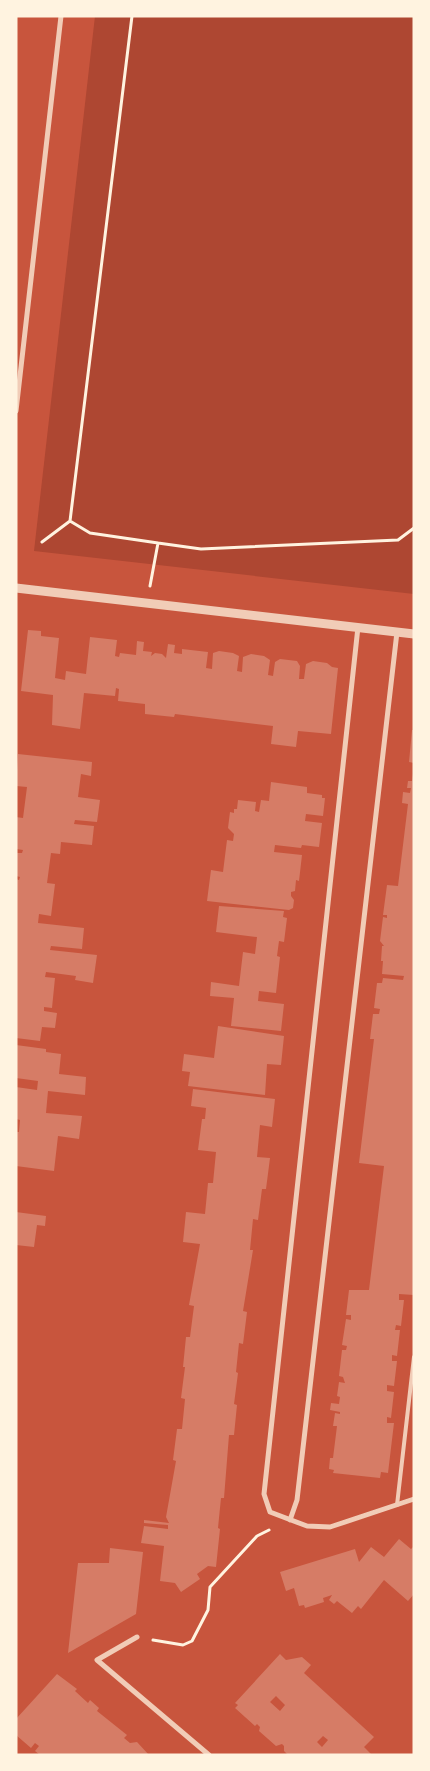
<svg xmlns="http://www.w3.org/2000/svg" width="430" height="1771" viewBox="0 0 430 1771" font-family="Poppins,sans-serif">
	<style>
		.green { fill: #ae4732 }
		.building { fill: #d67c66; fill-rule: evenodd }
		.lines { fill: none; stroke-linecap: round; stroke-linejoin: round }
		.path { stroke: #fff3e0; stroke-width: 3 }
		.service { stroke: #f1ccb7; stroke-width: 4 }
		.minor { stroke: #f1ccb7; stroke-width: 5 }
		.tertiary { stroke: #f1ccb7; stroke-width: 9 }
	</style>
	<rect width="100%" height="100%" fill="#c8553d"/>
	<path class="green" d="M95 16H414V594L34 551Z"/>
	<path class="building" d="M28 630 41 631V636L59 638 55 678 65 680 66 671 86 674 90 637 117 640 115 656 119 657 120 653 136 655 137 641 144 642 143 651 152 652 151 656 155 653 162 654 166 658 168 644 175 645 174 653 182 654V649L208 652 206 668 212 669 213 653 219 651 233 653 239 656 237 671 242 672 243 657 251 654 264 656 270 660 268 675 273 676 275 662 280 659 297 661 300 666 299 679H304L306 664 313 661 327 663 332 667 338 668 331 734 298 731 296 747 271 744 273 726 175 714 174 717 145 714V704L118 701 119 689 116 688 115 696 84 693 80 729 52 725 53 695 21 691Z
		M412 730H414V763L409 762Z
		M18 754 92 762 91 776 81 774 78 797 100 800 97 822 75 820 74 824 94 826 92 845 61 842 60 854 51 853 47 883 55 884 51 916 39 914 38 923 84 928 82 949 51 946 50 950 97 955 93 983 75 980 76 976 46 972 45 977 55 978 52 1008 44 1007V1011L57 1013 55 1028 42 1027 40 1041 16 1038V879L19 880 20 877 16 876V853H22L23 850 16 849V817L23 818 27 787 16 786Z
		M413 774 414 1295 399 1294V1300H404L401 1326 396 1325 395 1330H400L397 1356 392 1355V1361H397L394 1386 387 1385V1391L394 1392 391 1418 387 1417V1423H394L388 1473 381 1472 380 1478 333 1473 334 1470 329 1469 330 1458H333L337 1426H333L335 1413 340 1414V1412L330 1410 331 1403 339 1404 340 1397 337 1396 339 1382 345 1383 343 1377 339 1376 342 1350H346L347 1346 342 1345 346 1319 351 1320V1315H346L349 1290H369L384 1166 359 1163 374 1039H370L373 1014H379L380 1009 374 1008 377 983H382L383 978 403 980 404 976 382 974 383 961H381L382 946H384L380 941 383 917 387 918V915H383L387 885 398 886 408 804 402 803 403 792 410 793 411 788H407L408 781H412Z
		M271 782 307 787V793L322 795V798H325L323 816 306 814 305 821 322 823 319 847 302 845 301 848 275 845 274 852 302 855 299 881 296 880 295 891 291 892V896L294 900 293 908 289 910 207 901 211 870 223 872 227 840 233 841 234 834 228 828 230 812 234 813V809H237L238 800 256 802 255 811 259 812 261 800 269 801Z
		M219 906 284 911 283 917 287 918 284 942 279 941 277 956 280 957 276 993 259 991 258 1001 284 1004 281 1031 231 1026 234 998 210 996 211 982 239 986 243 952 255 954 257 937 216 932Z
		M218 1026 284 1036 281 1065 267 1064 265 1095 188 1086 190 1072 182 1071 184 1054 214 1058Z
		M16 1045 46 1049V1052L61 1054 59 1074 86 1077 85 1095 48 1091 46 1113 82 1116 79 1139 58 1136 54 1171 16 1166V1132H19L20 1120 16 1119V1087L37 1090 38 1081 16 1078Z
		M193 1089 275 1099 272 1127 260 1125 257 1157 270 1158 266 1189H262L258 1220 253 1219 250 1250H253L243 1311 247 1312 243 1344 239 1343 236 1372 238 1373 234 1404 237 1405 234 1435H229L224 1498H221L218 1528 220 1529 216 1567 208 1566 197 1574 200 1579 181 1592 175 1583 160 1581 164 1546 141 1543 144 1526 168 1529V1525L144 1523V1520L169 1523 166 1517 176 1461 173 1460 177 1429H182L185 1399 181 1398 185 1367H183L186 1337H190L194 1306 189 1305 200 1244 183 1242 186 1212 205 1214 208 1183H213L216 1152 198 1150 202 1119H205L206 1108 191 1106Z
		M16 1212 46 1216 45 1226 37 1225 34 1247 16 1245Z
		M399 1539 411 1549 414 1546V1594L408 1601 384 1580 361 1609 358 1606 352 1613 337 1601 334 1604 329 1600 332 1595 323 1598 324 1602 305 1608 304 1605 299 1606 294 1588 286 1591 280 1572 355 1549 359 1562 371 1547 384 1557Z
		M110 1548 143 1552 136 1614 68 1653 78 1563H109Z
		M280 1654 286 1660 302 1657 311 1665 304 1673 374 1737 364 1747 372 1755H288L284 1751V1746L282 1744 276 1746 259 1731 260 1727 257 1724 255 1726 235 1708 238 1705 235 1703ZM276 1696 285 1705 280 1711 270 1702ZM323 1736 328 1740 322 1747 317 1742Z
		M57 1674 77 1689 75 1691 88 1703 90 1700 99 1708 97 1711 127 1735 124 1738 130 1743 137 1742 149 1755H40L35 1751 39 1746 35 1743 31 1748 16 1735V1719Z"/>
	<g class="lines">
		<path class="path" d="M132 16 70 521 90 533 158 543
			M42 542 70 521
			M150 586 158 543 201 549 398 540 414 528
			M153 1640 183 1645 192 1641 208 1610 210 1587 257 1536 269 1530"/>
		<path class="service" d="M397 1505 414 1357"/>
		<path class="minor" d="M16 411 61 16
			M358 627 264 1494 270 1512 307 1526 330 1527 414 1499
			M290 1520 297 1500 397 632
			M137 1637 97 1660 209 1755"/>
		<path class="tertiary" d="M16 588 414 634"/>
	</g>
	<rect width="430" height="1771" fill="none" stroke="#fff3e0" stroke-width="35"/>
</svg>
